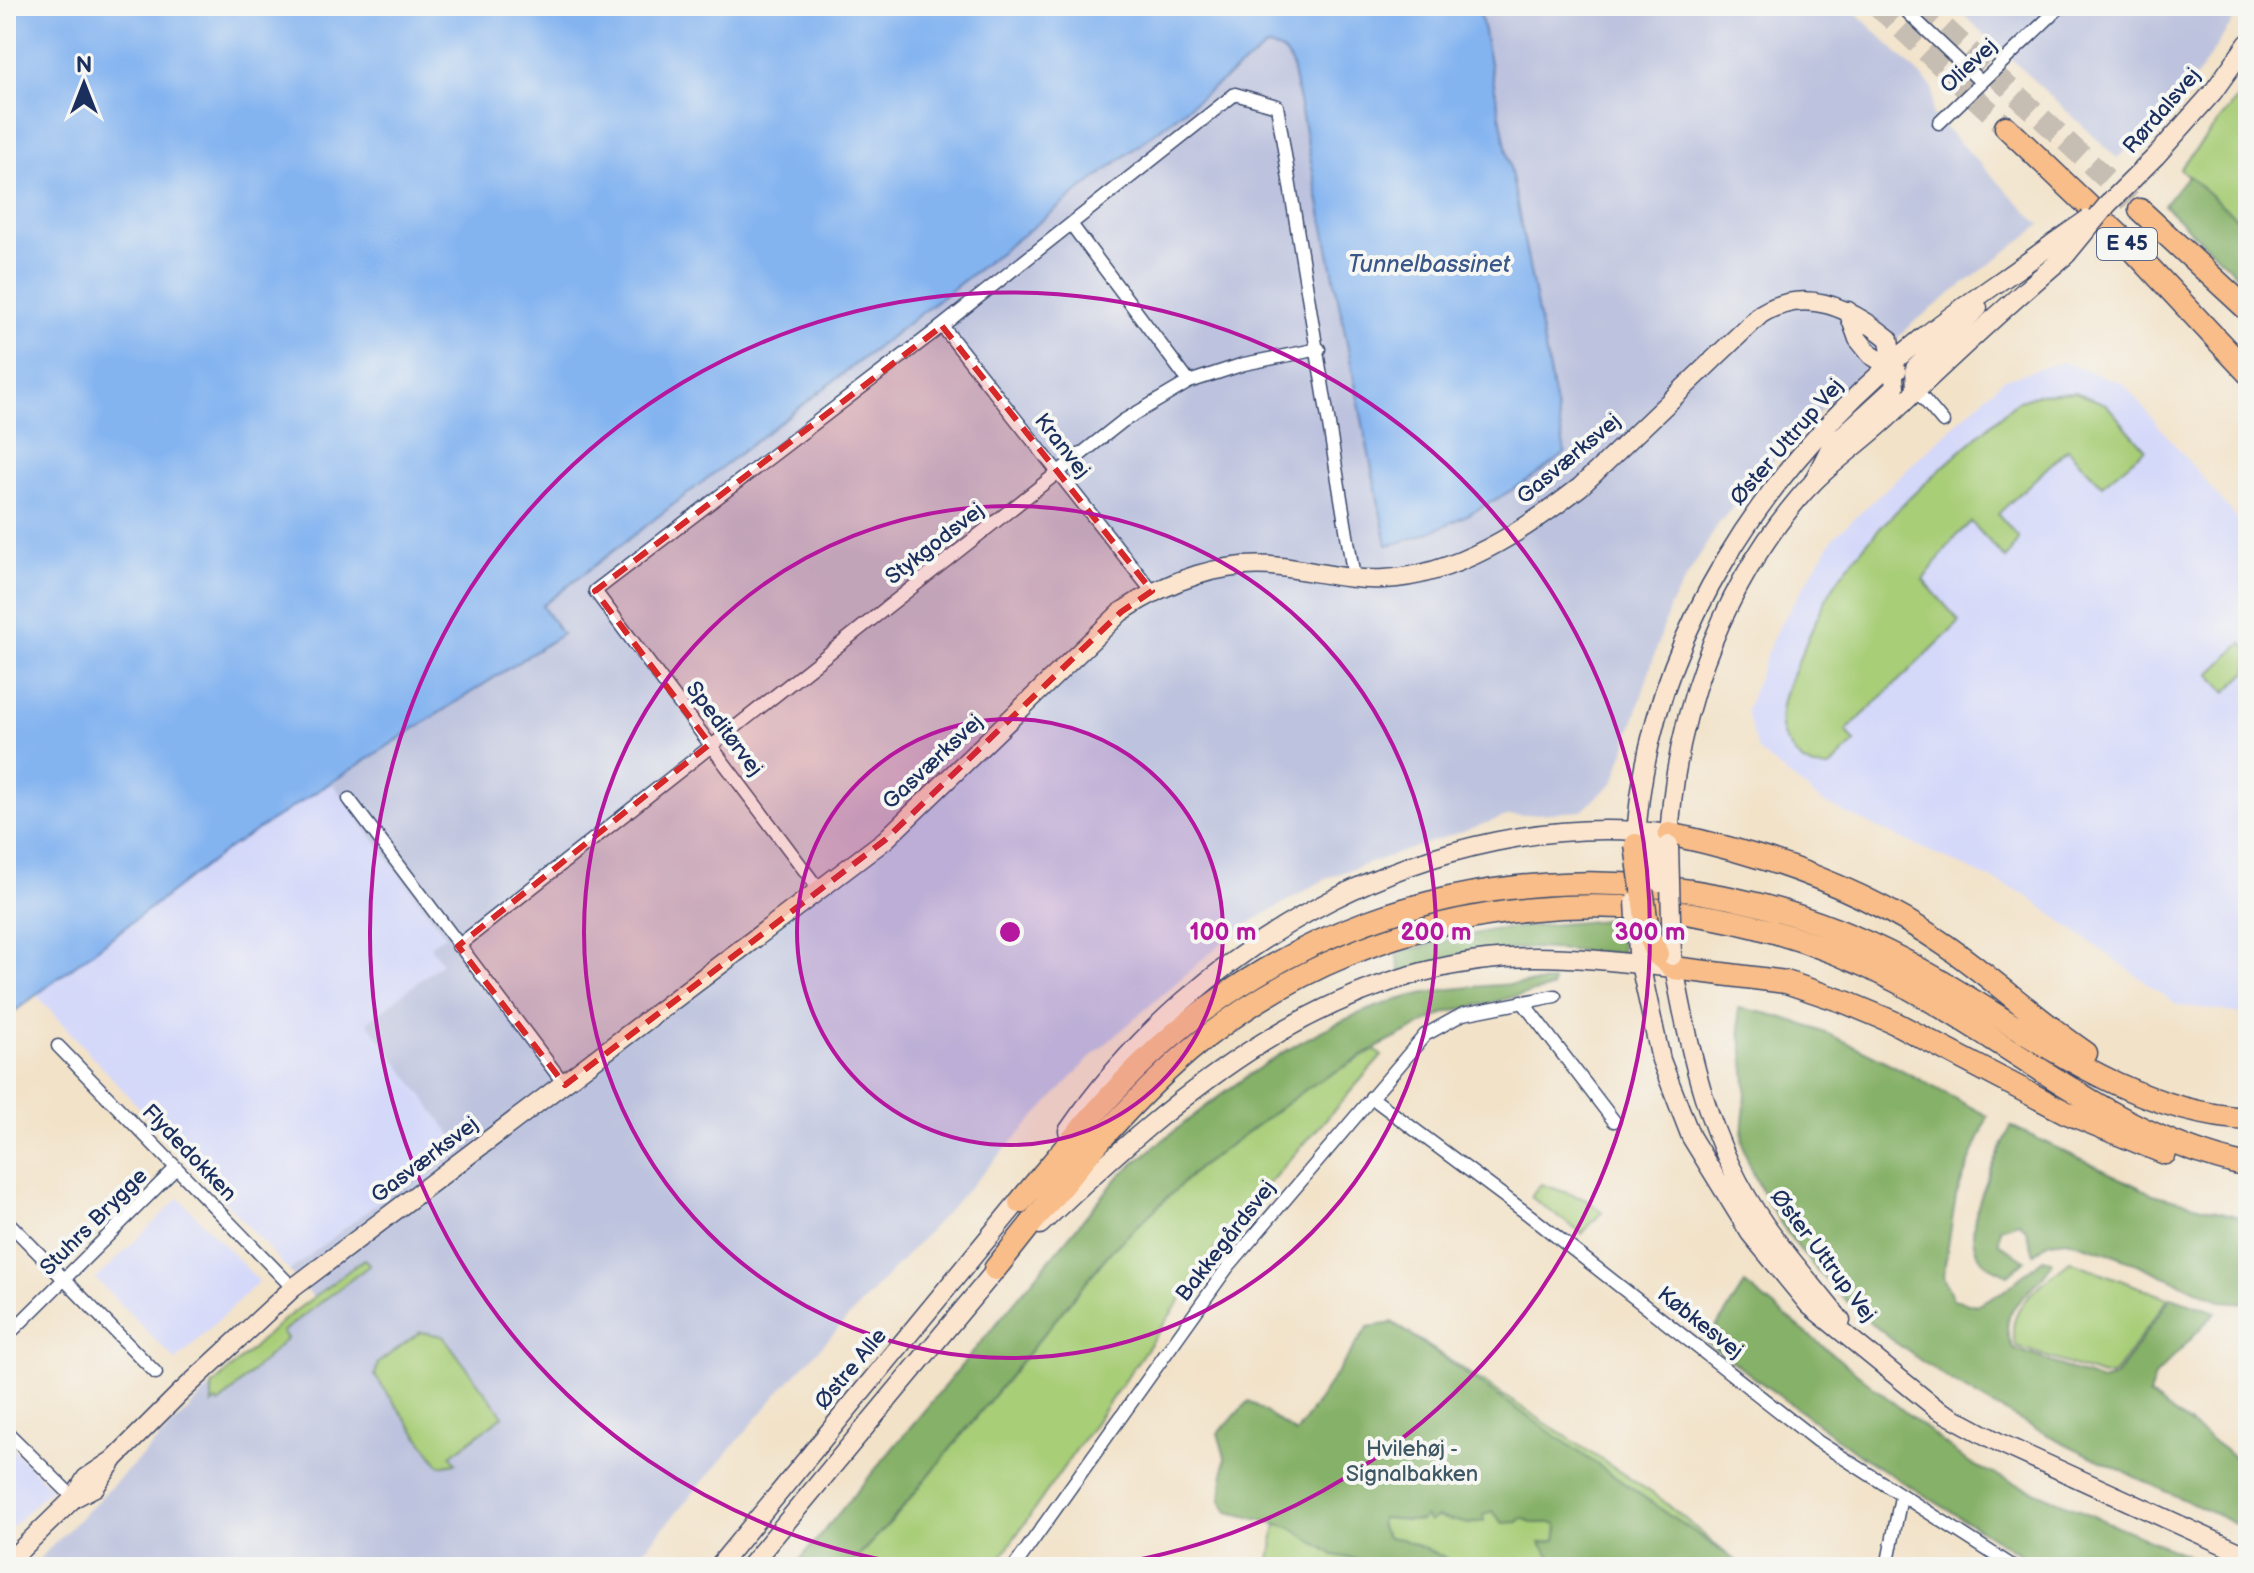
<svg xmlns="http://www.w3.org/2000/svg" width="2254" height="1573" viewBox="0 0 2254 1573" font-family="'Balsamiq Sans',sans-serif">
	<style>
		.built { fill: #d4d8f9 }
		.industrial { fill: #bdc3de }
		.green { fill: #a9ce78; stroke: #627e6b; stroke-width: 2 }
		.forest { fill: #86b168; stroke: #507063; stroke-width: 2 }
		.water { fill: #84b4f0; stroke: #5072a7; stroke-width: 2 }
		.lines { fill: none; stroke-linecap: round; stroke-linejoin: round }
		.highway-tunnel { stroke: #c7beb3; stroke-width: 22; stroke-dasharray: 22 11; stroke-linecap: butt }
		.street-casing { stroke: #3b4a6e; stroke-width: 15 }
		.secondary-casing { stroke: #3b4a6e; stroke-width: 21 }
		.highway-casing { stroke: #3b4a6e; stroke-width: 25 }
		.street { stroke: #fff; stroke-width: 12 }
		.secondary { stroke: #fce5cf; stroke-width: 18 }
		.highway { stroke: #f8bd88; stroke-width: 22 }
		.secondary-bridge-casing { stroke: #3b4a6e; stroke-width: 21; stroke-linecap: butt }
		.highway-bridge-casing { stroke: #3b4a6e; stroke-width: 25; stroke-linecap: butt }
		.secondary-bridge { stroke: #fce5cf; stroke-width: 18 }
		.highway-bridge { stroke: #f8bd88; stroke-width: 22 }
		.marked { fill: #d62828; fill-opacity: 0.2; stroke: #d62828; stroke-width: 6; stroke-dasharray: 16 10; stroke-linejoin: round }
		.ring { fill: none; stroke: #b5179e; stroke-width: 4 }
		.labels { text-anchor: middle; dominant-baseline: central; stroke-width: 8; stroke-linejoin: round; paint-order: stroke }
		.shield { fill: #f6f6f2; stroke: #5d6b8a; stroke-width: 2 }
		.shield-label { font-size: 20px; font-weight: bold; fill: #1b2f5e }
		.street-label { font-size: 22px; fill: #1b2f5e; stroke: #f6f6f2 }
		.park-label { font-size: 22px; fill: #3e5764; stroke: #f6f6f2 }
		.water-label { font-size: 24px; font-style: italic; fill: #3a578a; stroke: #f6f6f2 }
		.centre { fill: #b5179e; stroke: #f6f6f2; stroke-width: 4 }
		.ring-label { font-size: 24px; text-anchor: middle; font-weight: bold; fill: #b5179e; stroke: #f6f6f2; stroke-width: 8; stroke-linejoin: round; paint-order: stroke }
	</style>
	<rect width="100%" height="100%" fill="#f6f6f2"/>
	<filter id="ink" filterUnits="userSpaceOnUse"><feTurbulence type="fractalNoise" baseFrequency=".0125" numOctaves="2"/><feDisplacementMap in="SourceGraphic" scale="16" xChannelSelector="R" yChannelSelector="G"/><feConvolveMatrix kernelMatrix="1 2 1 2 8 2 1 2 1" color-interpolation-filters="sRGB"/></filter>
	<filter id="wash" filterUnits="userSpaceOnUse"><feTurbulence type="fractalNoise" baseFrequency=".006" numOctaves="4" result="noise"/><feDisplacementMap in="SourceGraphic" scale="32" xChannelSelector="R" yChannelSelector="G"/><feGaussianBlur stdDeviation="1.8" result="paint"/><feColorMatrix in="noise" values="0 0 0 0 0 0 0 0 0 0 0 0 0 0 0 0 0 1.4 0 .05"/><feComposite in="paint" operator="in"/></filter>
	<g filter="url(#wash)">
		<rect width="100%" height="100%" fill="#f2e2c8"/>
		<path class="built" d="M2062 362 2123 383 2248 532V1015L2177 1005 2024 894 1825 804 1758 751 1746 710 1774 635 1833 538 2004 379Z
			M331 782 445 935 442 963 368 1022 457 1142 289 1271 35 994 229 848Z
			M179 1198 259 1281 176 1361 96 1279Z
			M6 1442 51 1488 6 1533Z"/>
		<path class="industrial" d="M1479 6H1849L1933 88 1932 115 2041 225 1912 324 1796 434 1719 523 1670 606 1615 781 1582 811 1507 816 1329 877 1234 932 1092 1056 781 1390 630 1567H31L212 1386 282 1321 313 1297 289 1271 457 1142 367 1022 442 963 430 946 445 935 331 782 561 635 541 606 1257 53 1266 47 1278 48 1288 55 1292 66 1387 545 1412 541 1544 470 1565 453Z
			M1954 6H2243L2175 109 2117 158Z"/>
		<path class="green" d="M2248 85V229L2180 169Z
			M2075 392 2106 404 2145 449 2102 485 2067 449 1998 514 2019 538 2006 559 1971 522 1955 537 1923 580 1960 622 1846 731 1855 742 1829 768C1806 769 1798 760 1786 741 1773 719 1786 687 1796 666 1809 637 1821 604 1839 578 1888 510 1954 458 2016 402L2039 394Z
			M2242 643 2248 650V671L2226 692 2210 674Z
			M1375 1050 1382 1056 1237 1219 994 1567H848L895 1517 1111 1251 1196 1170 1309 1087Z
			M1541 1184 1585 1199 1602 1212 1582 1234 1531 1197Z
			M364 1259 370 1265 282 1332 287 1338 219 1404 216 1401 212 1404V1386L282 1321Z
			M2070 1261 2168 1298 2114 1374 2102 1376 2016 1346C2001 1307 2045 1282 2070 1261Z
			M1392 1322 1661 1499 1742 1567H1269L1289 1444Z
			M420 1332 443 1336 503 1416 451 1455 456 1463 440 1466 375 1376 378 1363Z"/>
		<path class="forest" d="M2188 175 2248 228V286L2164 205Z
			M1617 919 1622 953 1533 948 1474 953 1400 972 1396 953 1491 930Z
			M1553 982 1552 988 1445 1013 1382 1045 1309 1087 1196 1170 1111 1251 895 1517 848 1567H794L1120 1175C1214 1099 1320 1007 1444 990 1479 985 1517 984 1553 982Z
			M1738 1008C1823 1019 1911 1077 1988 1116L1956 1196 1943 1277 1953 1299 1976 1305 2004 1291 2043 1259 2052 1261C2042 1292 1990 1303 2013 1348L2101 1381 2115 1377 2171 1297 2216 1312 2155 1376 2149 1395 2248 1467V1530C2069 1443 1820 1355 1745 1153 1738 1134 1747 1106 1746 1086 1745 1060 1740 1034 1738 1008Z
			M2011 1126 2153 1194 2248 1219V1303L2222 1301 2118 1256 2067 1240 2050 1242 2034 1254 2026 1229 2019 1222 2000 1228 1999 1243 2025 1260 2008 1275C1995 1269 1979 1263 1975 1247 1965 1216 1999 1156 2011 1126Z
			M1745 1284 1970 1464 2214 1567H2041L1864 1458 1706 1342Z
			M1393 1323 1739 1563 1742 1567H1559L1540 1543 1556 1540 1558 1527 1555 1523H1534L1522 1518 1518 1522 1503 1523 1492 1511 1484 1515V1521L1469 1524 1437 1517 1429 1522 1425 1516 1420 1521 1382 1518 1379 1524 1387 1537 1402 1539 1463 1566 1375 1567 1364 1561 1334 1555 1290 1527 1228 1512 1221 1500 1225 1457 1218 1433 1249 1401 1296 1433 1368 1327Z"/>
		<path class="water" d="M6 6H1479L1565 453C1527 485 1434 538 1387 545L1292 66C1287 52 1281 48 1266 47L542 606 562 634 229 848 6 1018Z"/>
	</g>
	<g filter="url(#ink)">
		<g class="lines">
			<path class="highway-tunnel" d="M1878 6 2006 127
				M1921 6 2140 210"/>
			<defs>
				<path id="street" d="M1901 6 1981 82
					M1939 123 2061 6
					M1071 224 1189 382
					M942 326 1152 591
					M1916 390 1943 422
					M349 799 565 1085
					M820 891 595 591 942 326 1235 94 1277 106 1354 578
					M458 946 1123 421 1189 382 1244 364 1319 349
					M1522 1001 1614 1121
					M58 1046 293 1288
					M1371 1097 1529 1215 1817 1441 2014 1567
					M6 1220 156 1373
					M6 1337 176 1168
					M6 1431 74 1498
					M1014 1567 1227 1268 1425 1035 1463 1014 1555 996
					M1887 1567 1901 1497"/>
				<path id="secondary" d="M2156 156 2213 92 2248 43
					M1848 311 1858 339 1871 355 1897 371
					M1916 390 1915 368 1978 308
					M1636 840C1647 639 1768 461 1922 338 1965 304 2011 275 2055 242
					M1669 845C1673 722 1718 594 1798 499 1824 467 1862 443 1892 414 1949 359 2006 306 2066 255
					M1638 955 1661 1060 1691 1137 1750 1233 1809 1305 1937 1409 2000 1443 2248 1556
					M1672 956C1689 1051 1708 1144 1765 1225 1789 1259 1816 1289 1841 1321
					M1068 1131C1197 942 1437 805 1669 834
					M1040 1225C1177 1094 1333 958 1535 957 1581 957 1628 963 1674 968
					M74 1498 95 1487 115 1458 179 1394 293 1288 885 840 1121 612C1168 580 1224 560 1281 567 1315 571 1350 581 1384 579 1456 576 1525 530 1580 487L1761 314C1806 286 1851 308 1889 339L1895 387 1831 446 1812 484
					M6 1564 74 1498 86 1478 113 1460
					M718 1567 1026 1192
					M749 1567 1004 1260"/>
				<path id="highway" d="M2006 127 2119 235 2248 373
					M2140 210 2248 310
					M1669 834C1765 854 1864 889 1945 945 1994 979 2037 1020 2086 1053
					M1657 954 1674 968 1786 982 1845 1002 1893 1022 2065 1112 2165 1153
					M1020 1202C1077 1134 1131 1064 1203 1011 1406 858 1680 844 1903 960 2016 1019 2115 1111 2248 1119
					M995 1269C1055 1194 1115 1115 1188 1052 1385 885 1670 862 1896 981 2012 1042 2116 1138 2248 1166"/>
			</defs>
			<use href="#street" class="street-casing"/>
			<use href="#secondary" class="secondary-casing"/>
			<use href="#highway" class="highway-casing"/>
			<use href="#street" class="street"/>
			<use href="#secondary" class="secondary"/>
			<use href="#highway" class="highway"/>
			<defs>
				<path id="secondary-bridge" d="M2055 242 2088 219
					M2066 255 2107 205 2156 156
					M1653 844 1660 883
					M1669 845 1672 956
					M1635 901 1638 952"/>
				<path id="highway-bridge" d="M1636 845 1648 932 1657 954"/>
			</defs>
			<use href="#secondary-bridge" class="secondary-bridge-casing"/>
			<use href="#highway-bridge" class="highway-bridge-casing"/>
			<use href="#secondary-bridge" class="secondary-bridge"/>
			<use href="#highway-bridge" class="highway-bridge"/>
		</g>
	</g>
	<path class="marked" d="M942 326 1152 591 1121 612 885 840 565 1085 458 946 710 744 595 591Z"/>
	<circle cx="1010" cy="932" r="213" fill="#b5179e" fill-opacity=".12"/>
	<g class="ring">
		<circle cx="1010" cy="932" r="213"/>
		<circle cx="1010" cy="932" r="426"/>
		<path d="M926 1567A640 640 0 1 1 1094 1567"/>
	</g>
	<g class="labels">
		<rect class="shield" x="2097" y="228" width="60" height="32" rx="6"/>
		<g class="shield-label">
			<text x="2127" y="244">E 45</text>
		</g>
		<g class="street-label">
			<text transform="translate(1969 66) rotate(-43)">Olievej</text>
			<text transform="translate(2162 111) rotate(-49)">Rørdalsvej</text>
			<text transform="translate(1787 442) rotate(-49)">Øster Uttrup Vej</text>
			<text transform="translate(1062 446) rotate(52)">Kranvej</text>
			<text transform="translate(1569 459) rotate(-40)">Gasværksvej</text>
			<text transform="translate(935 544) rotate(-38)">Stykgodsvej</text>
			<text transform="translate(724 729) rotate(53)">Speditørvej</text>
			<text transform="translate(933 762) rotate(-43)">Gasværksvej</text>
			<text transform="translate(189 1153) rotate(46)">Flydedokken</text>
			<text transform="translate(425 1160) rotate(-37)">Gasværksvej</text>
			<text transform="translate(94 1222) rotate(-45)">Stuhrs Brygge</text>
			<text transform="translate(1226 1241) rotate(-52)">Bakkegårdsvej</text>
			<text transform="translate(1823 1256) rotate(53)">Øster Uttrup Vej</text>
			<text transform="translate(1700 1323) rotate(38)">Købkesvej</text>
			<text transform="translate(851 1369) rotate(-50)">Østre Alle</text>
		</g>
		<g class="park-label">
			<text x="1412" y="1449">Hvilehøj -<tspan x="1412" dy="25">Signalbakken</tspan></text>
		</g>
		<g class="water-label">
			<text x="1429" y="264">Tunnelbassinet</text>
		</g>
	</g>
	<circle cx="1010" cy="932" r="12" class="centre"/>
	<g class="ring-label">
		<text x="1223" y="940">100 m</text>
		<text x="1436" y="940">200 m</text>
		<text x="1650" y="940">300 m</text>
	</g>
	<rect width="2254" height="1573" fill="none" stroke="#f6f6f2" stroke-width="32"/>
	<g transform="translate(84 84)" stroke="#f6f6f2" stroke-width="6" paint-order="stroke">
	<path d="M0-6L14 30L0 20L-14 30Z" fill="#1b2f5e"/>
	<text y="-12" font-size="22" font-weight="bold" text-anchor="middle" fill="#1b2f5e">N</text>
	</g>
</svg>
